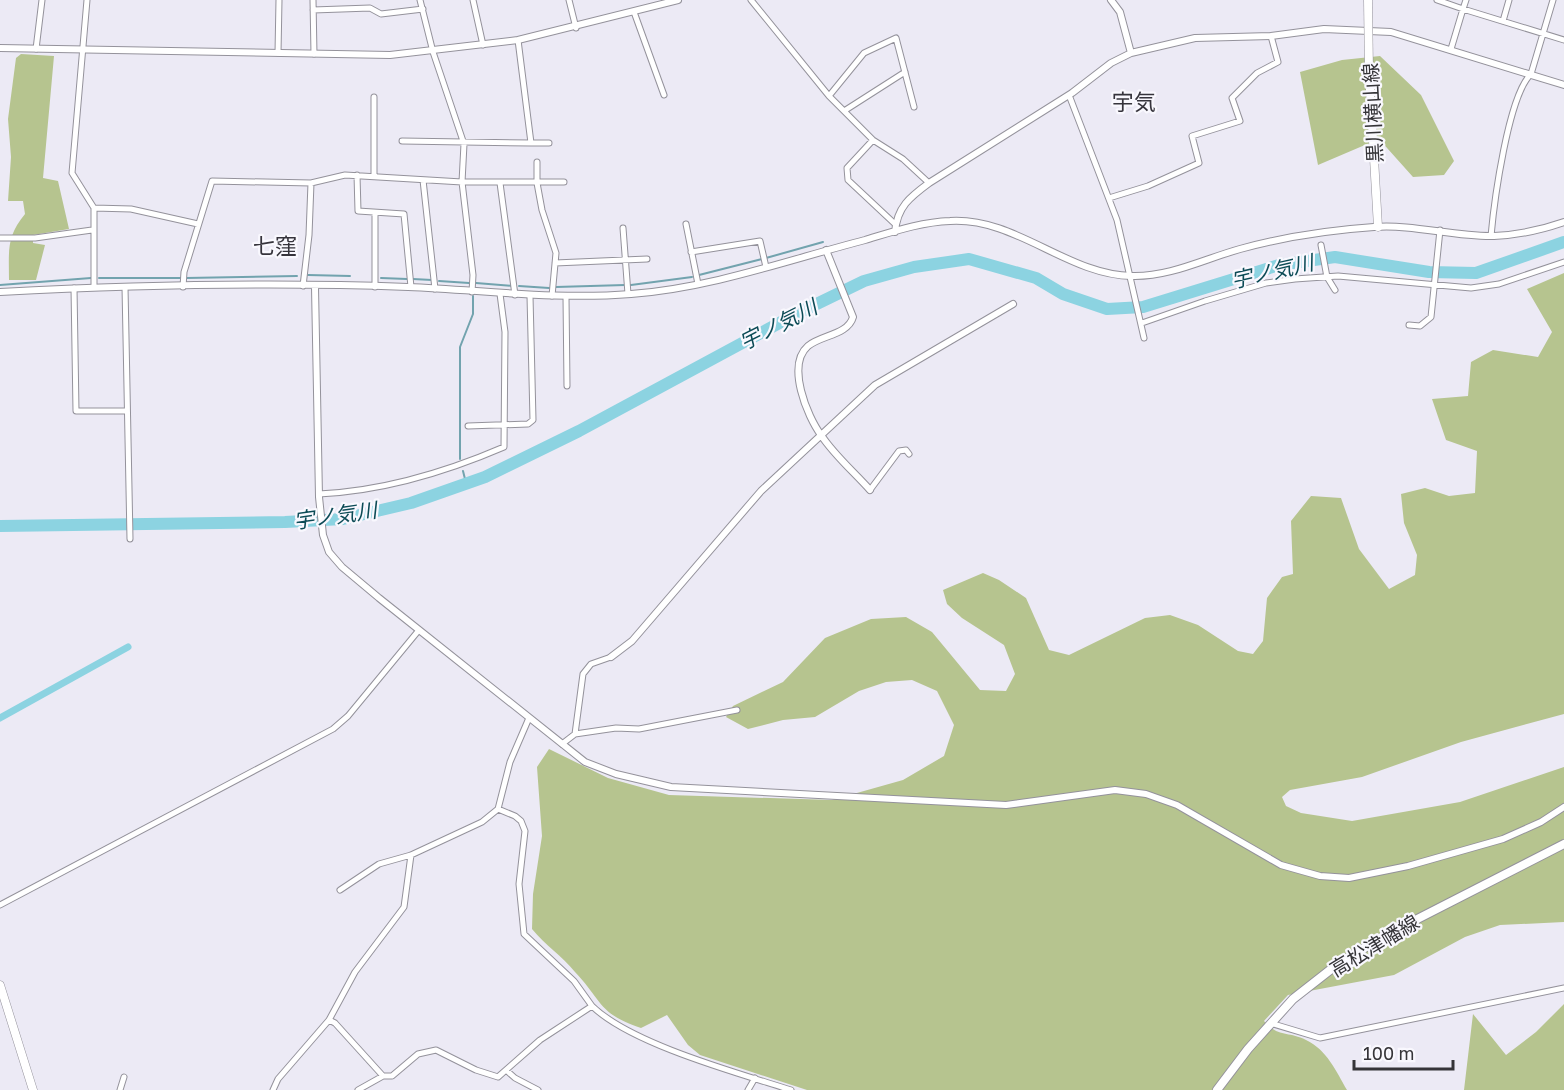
<svg xmlns="http://www.w3.org/2000/svg" width="1564" height="1090" viewBox="0 0 1564 1090" font-family="'Golos Text','Noto Sans JP',sans-serif">
	<style>
		.forest { fill: #b6c48f }
		.lines { fill: none; stroke-linecap: round; stroke-linejoin: round }
		.stream { stroke: #72a3ae; stroke-width: 2 }
		.canal { stroke: #8cd3e1; stroke-width: 7 }
		.river { stroke: #8cd3e1; stroke-width: 12 }
		.minor-casing { stroke: #94929b; stroke-width: 7 }
		.tertiary-casing { stroke: #94929b; stroke-width: 8 }
		.secondary-casing { stroke: #94929b; stroke-width: 9 }
		.primary-casing { stroke: #94929b; stroke-width: 10 }
		.minor { stroke: #fff; stroke-width: 5 }
		.tertiary { stroke: #fff; stroke-width: 6 }
		.secondary { stroke: #fff; stroke-width: 8 }
		.primary { stroke: #fff; stroke-width: 8 }
		.secondary-bridge-casing { stroke: #94929b; stroke-width: 9; stroke-linecap: butt }
		.secondary-bridge { stroke: #fff; stroke-width: 8 }
		.labels { text-anchor: middle; dominant-baseline: central; stroke-width: 4.5; stroke-linejoin: round; paint-order: stroke }
		.street-label { font-size: 20px; fill: #353438; stroke: #f9f8fe }
		.water-label { font-size: 21px; font-style: italic; fill: #0c4b56; stroke: #f9f8fe }
		.quarter-label { font-size: 22px; fill: #36343c; stroke: #f9f8fe }
	</style>
	<rect width="100%" height="100%" fill="#eceaf5"/>
	<path class="forest" d="M21 54 54 56 43 178 58 181 69 229 33 235V243L45 245 36 280H9C9 251 6 237 25 214L23 201H8L11 157 8 119 16 58Z
		M1380 56 1421 95 1454 161 1444 175 1413 177 1379 139 1318 165 1300 72 1342 60Z
		M1564 273V714L1461 742 1362 777 1290 790 1282 797 1286 806 1301 813 1352 821 1460 802 1564 767V922L1500 925 1465 937 1394 975 1288 995 1264 1021C1278 1038 1288 1031 1306 1040 1327 1050 1336 1071 1347 1090H807L700 1055 688 1045 667 1015 641 1028C598 1014 602 1000 575 972 562 956 545 945 532 929L533 894 542 836 537 767 549 749 608 778 669 795 832 800 903 780 944 756 954 725 937 691 912 680 886 682 859 691 815 717 783 720 748 729 726 717 733 706 783 682 825 638 871 619 906 617 932 632 980 690 1006 691 1015 674 1004 645 962 618 947 604 943 590 983 573 999 580 1026 598 1049 650 1069 655 1145 618 1170 615 1198 625 1238 651 1253 654 1263 641 1267 598 1282 577 1293 574 1291 521 1311 496 1341 498 1359 549 1389 589 1415 575 1417 555 1404 523 1401 494 1425 488 1449 496 1475 493 1477 451 1446 440 1432 399 1468 396 1471 362 1493 350 1538 357 1552 332 1527 289Z
		M1564 1004V1090H1464L1473 1014 1506 1055 1536 1032Z"/>
	<g class="lines">
		<path class="stream" d="M766 258 823 242
			M308 275 350 276
			M699 275 762 259
			M99 278H181
			M186 278 297 276
			M381 278 407 279
			M413 279 432 280
			M439 281 469 283
			M476 283 513 286
			M0 285 91 278
			M631 285 692 277
			M519 286 549 288
			M556 287 625 285
			M460 459V347L473 314V296
			M463 471 466 483"/>
		<path class="canal" d="M0 718 128 647"/>
		<path class="river" d="M0 526 285 522 343 519 411 503 485 477 579 431 796 314 864 281 914 267 969 259 1036 278 1063 294 1107 309 1143 307 1279 265 1335 257 1429 272 1476 273 1564 242"/>
		<defs>
			<path id="minor" d="M87 0 72 173 94 208V287
				M313 0 314 54
				M420 0 433 52 464 144 462 182 473 275 472 292
				M473 0 483 45
				M569 0 576 28
				M751 0 829 96 873 140 903 159 929 183
				M1437 0 1463 9 1466 0
				M313 10 370 8 381 14 423 9
				M634 12 664 95
				M1503 21 1509 0
				M36 49 42 0
				M1451 49 1463 9 1564 40
				M278 53 279 0
				M1069 95 1117 220 1144 338
				M829 96 864 53 896 38 914 107
				M844 111 905 72
				M873 140 847 168 848 180 895 224
				M402 141 531 143 518 40
				M531 143H549
				M537 162V183L542 210 556 253 552 296
				M357 175 358 211 404 214 411 287
				M374 175V97
				M423 180 435 289
				M500 183 515 295
				M1109 198 1148 186 1199 163 1192 136 1240 121 1232 98 1257 73 1278 62 1271 36
				M94 208 131 209 198 224
				M686 224 698 284
				M623 228 628 294
				M1491 236C1494 203 1508 96 1531 74L1553 0
				M0 238H35L92 230
				M1321 245 1327 277 1335 290
				M691 252 760 241 766 267
				M555 263 647 259
				M303 286 309 235 311 183
				M125 287 130 539
				M183 287 184 272 212 181 311 183 345 175 462 182H564
				M375 287V214
				M74 288 76 411H126
				M566 297 567 386
				M1142 323 1205 301 1266 283 1295 279 1338 276 1471 288 1499 284 1564 262
				M1409 325 1420 326 1431 317 1440 230
				M468 426 528 424 533 420 530 296
				M870 490 899 451 906 450 909 454
				M319 494C383 491 446 472 504 447L505 332 500 294
				M575 734 616 728 639 729 737 710
				M562 744 575 734 583 674 591 664 611 657
				M498 809 515 816 521 821 525 831 519 884 524 934 574 981 592 1006
				M340 890 379 864 411 855 482 822 498 809 510 762 529 718
				M0 905 333 729 348 716 419 630
				M329 1020 355 972 404 907 411 855
				M1270 1023 1320 1038 1564 988
				M506 1070 515 1078 538 1090
				M120 1090 124 1077
				M273 1090 278 1079 329 1020 335 1023 383 1076
				M358 1090 383 1076H392L418 1054 436 1050 476 1070 498 1077 540 1040 592 1006C631 1044 738 1073 791 1090
				M748 1090 755 1078"/>
			<path id="tertiary" d="M1111 0 1120 12 1131 53
				M0 48 390 55 518 40 678 0
				M895 232C897 207 910 197 929 183L1072 93 1111 63 1131 53 1195 38 1271 36 1324 29 1391 32 1564 85
				M826 250 853 317C848 335 821 335 808 346 786 365 807 416 821 435 834 455 854 472 870 490
				M315 287 319 497 323 535 329 552 342 567 379 598 585 762 616 774 671 787 1006 805 1115 790 1146 794 1177 805 1281 865 1320 876 1349 878 1408 866 1503 839 1541 822 1564 807
				M0 292C135 285 272 282 408 287 483 290 556 300 631 294 711 288 788 260 865 240 892 232 921 222 950 221 1016 217 1067 275 1132 276 1170 277 1204 259 1240 249 1284 237 1329 230 1374 227 1414 224 1454 237 1494 236 1517 235 1541 230 1564 222
				M611 657 632 641 761 491 875 385 1013 304"/>
			<path id="secondary" d="M1369 72 1378 227
				M0 985 33 1090"/>
			<path id="primary" d="M1217 1090 1248 1049 1293 999 1339 963 1388 934 1564 844"/>
		</defs>
		<use href="#minor" class="minor-casing"/>
		<use href="#tertiary" class="tertiary-casing"/>
		<use href="#secondary" class="secondary-casing"/>
		<use href="#primary" class="primary-casing"/>
		<use href="#minor" class="minor"/>
		<use href="#tertiary" class="tertiary"/>
		<use href="#secondary" class="secondary"/>
		<use href="#primary" class="primary"/>
		<defs>
			<path id="secondary-bridge" d="M1368 0 1369 72"/>
		</defs>
		<use href="#secondary-bridge" class="secondary-bridge-casing"/>
		<use href="#secondary-bridge" class="secondary-bridge"/>
	</g>
	<g class="labels">
		<g class="street-label">
			<text transform="translate(1372 113) rotate(-93)">黒川横山線</text>
			<text transform="translate(1374 945) rotate(-31)">高松津幡線</text>
		</g>
		<g class="water-label">
			<text transform="translate(1272 271) rotate(-13)">宇ノ気川</text>
			<text transform="translate(778 324) rotate(-27)">宇ノ気川</text>
			<text transform="translate(335 515) rotate(-8)">宇ノ気川</text>
		</g>
		<g class="quarter-label">
			<text x="1134" y="101">宇気</text>
			<text x="275" y="245">七窪</text>
		</g>
	</g>
	<path d="M1354 1060v9h99v-9" fill="none" stroke="#353438" stroke-width="3"/>
	<text x="1363" y="1060" font-size="18" fill="#353438" stroke="#f9f8fe" stroke-width="4.5" paint-order="stroke">100 m</text>
</svg>
